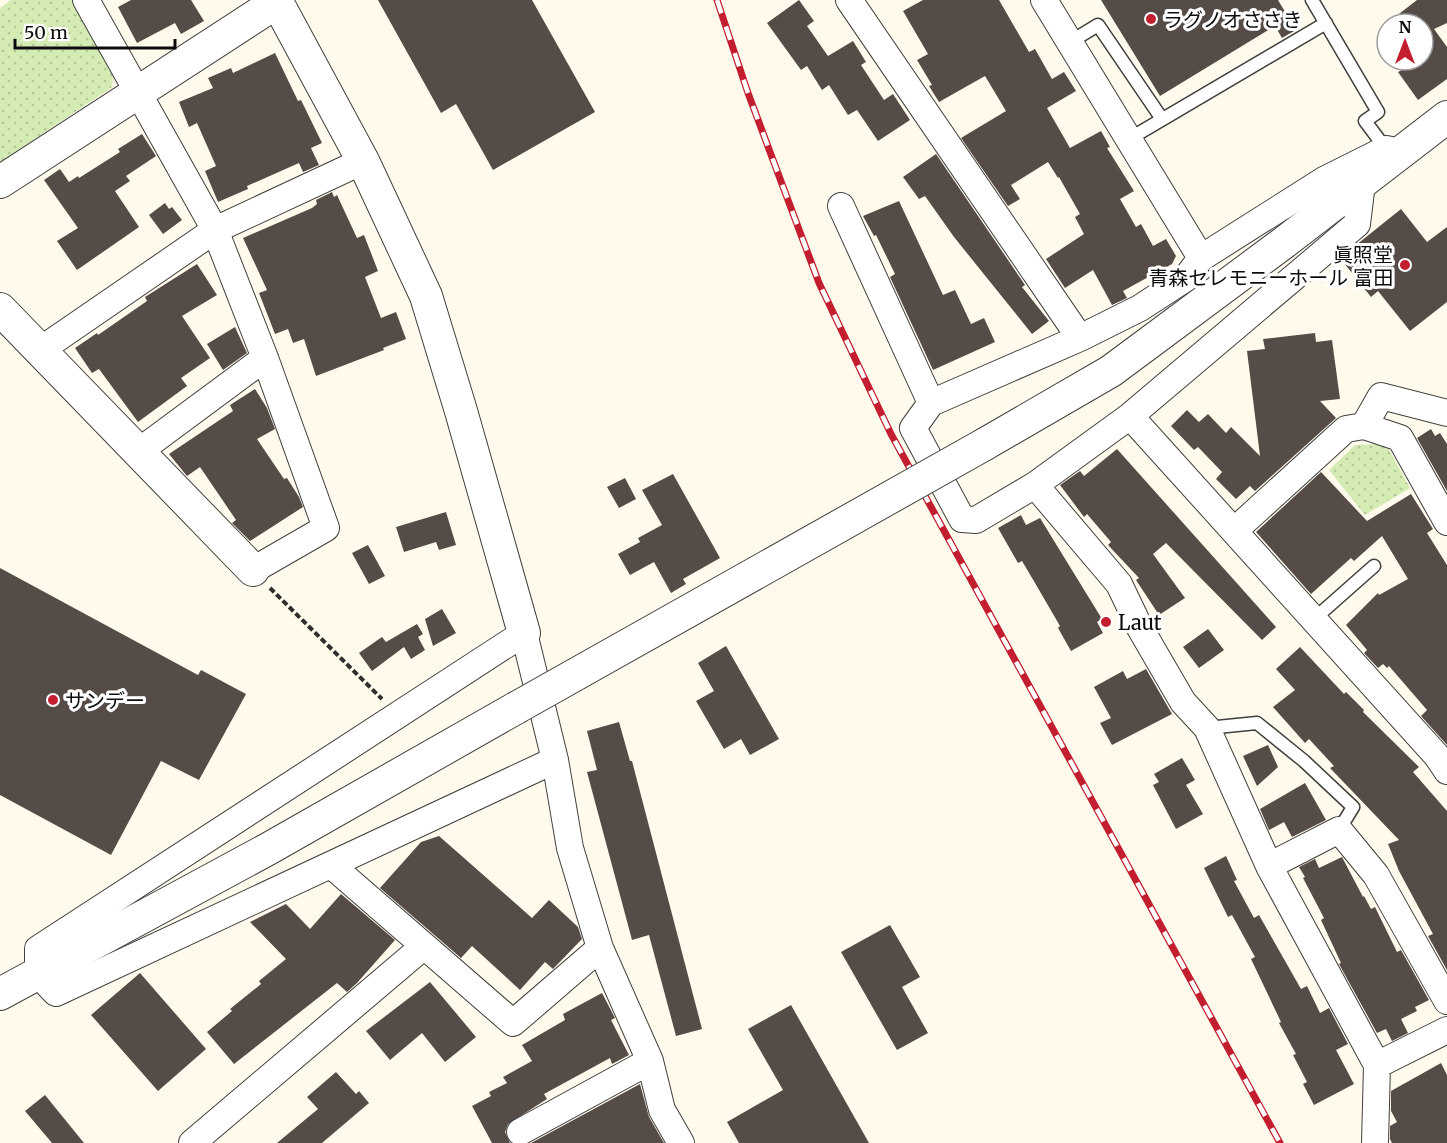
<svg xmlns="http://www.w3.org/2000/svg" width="1447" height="1143" viewBox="0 0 1447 1143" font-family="Merriweather,'Noto Sans JP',serif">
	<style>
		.park { fill: url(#park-dots) }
		.building { fill: #554c48 }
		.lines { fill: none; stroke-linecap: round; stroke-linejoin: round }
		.service-casing { stroke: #3f3f3f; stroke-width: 15 }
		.minor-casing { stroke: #3f3f3f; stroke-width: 28 }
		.tertiary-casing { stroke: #3f3f3f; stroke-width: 34 }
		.path { stroke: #2e2e2e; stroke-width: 4; stroke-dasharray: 6 3; stroke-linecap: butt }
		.service { stroke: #fff; stroke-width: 12 }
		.minor { stroke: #fff; stroke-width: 26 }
		.tertiary { stroke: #fff; stroke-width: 32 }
		.rail-casing { stroke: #c31d30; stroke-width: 7 }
		.rail { stroke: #fff; stroke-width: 4.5; stroke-dasharray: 14; stroke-linecap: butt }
		.tertiary-bridge-casing { stroke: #3f3f3f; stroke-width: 34; stroke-linecap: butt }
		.tertiary-bridge { stroke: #fff; stroke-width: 32 }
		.poi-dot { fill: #c31d30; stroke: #fff; stroke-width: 2 }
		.labels { text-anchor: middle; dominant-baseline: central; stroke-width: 6; stroke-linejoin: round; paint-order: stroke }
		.poi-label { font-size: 20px; fill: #0c0c0c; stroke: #fff; text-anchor: start }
	</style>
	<defs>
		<pattern id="park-dots" width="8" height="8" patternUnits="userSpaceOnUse" patternTransform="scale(1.5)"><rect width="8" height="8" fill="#d4ebb3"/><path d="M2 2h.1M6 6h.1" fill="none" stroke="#b5c899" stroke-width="1.8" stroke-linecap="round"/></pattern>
	</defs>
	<rect width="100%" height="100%" fill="#fffaeb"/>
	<path class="park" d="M11 0H76L116 71 111 88 0 162V8Z
		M1386 444 1410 488 1365 515 1329 470 1355 445Z"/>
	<path class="building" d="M131 0H191L204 21 181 34 175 23 137 43 118 7Z
		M378 0H532L595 112 493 170 456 104 441 113Z
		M799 0 814 21 807 26 828 56 853 41 866 62 861 65 884 100 893 94 910 120 878 141 857 110 848 115 829 85 822 90 807 66 801 70 767 23Z
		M923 0H999L1029 52 1035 49 1052 79 1064 72 1076 91 1047 108 1070 148 1101 131 1110 147 1107 148 1134 191 1120 199 1136 227 1141 224 1153 246 1166 239 1176 256 1172 264 1123 291 1127 298 1112 305 1093 270 1065 288 1046 259 1084 234 1075 217 1080 214 1059 177 1058 178 1048 162 1011 185 1020 199 1008 206 961 138 1006 111 985 76 939 102 929 86 932 85 917 60 928 54 903 11Z
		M1101 0H1278L1296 30 1282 38 1275 26 1160 96Z
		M1417 0H1447V23L1434 29 1447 47V79L1418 100 1398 72 1402 70 1395 60H1423V24H1386Z
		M275 53 298 101 301 100 322 143 311 148 319 165 303 172 299 163 247 186 248 189 218 202 205 171 216 166 197 123 189 127 179 102 213 88 208 78 231 68 233 73Z
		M142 134 156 156 126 176 130 181 115 191 139 227 77 270 57 241 78 228 44 180 60 169 69 182 78 176 79 178 120 152 118 149Z
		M936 154 1025 285 1022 287 1049 321 1032 334 954 237 925 196 919 199 903 177Z
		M332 192 334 197 337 195 357 238 364 235 378 271 365 277 381 318 396 312 406 339 383 348 384 350 316 376 304 339 293 343 288 329 275 334 259 293 267 290 243 238 312 208 317 204 316 200Z
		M899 201 943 295 955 290 971 324 984 318 995 342 933 370 890 277 895 274 876 235 874 236 863 216Z
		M165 203 169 209 172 207 182 220 163 234 149 215Z
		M1401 209 1427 242 1447 227V302L1410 331 1378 291 1371 297 1340 258Z
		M197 264 217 295 182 316 210 358 181 378 187 386 138 422 99 369 92 373 75 348 97 333 98 335 147 301 145 297Z
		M235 327 247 353 223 370 207 344Z
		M1315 333 1316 342 1332 340 1340 399 1320 401 1336 418 1255 491 1250 486 1236 499 1216 479 1222 472 1198 447 1194 450 1171 426 1187 410 1199 422 1208 414 1226 433 1231 427 1260 456 1247 351 1265 349 1263 339Z
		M255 389 267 408 275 429 257 439 284 479 287 478 299 497 303 507 250 541 232 523 236 520 200 467 187 476 169 454 233 411 230 405Z
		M1431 429 1435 436 1440 433 1447 444V491L1417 438Z
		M1117 449 1276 627 1262 640 1166 543 1153 554 1185 598 1159 615 1136 580 1139 578 1108 545 1111 542 1087 514 1084 517 1060 485 1080 471 1084 476Z
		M1321 472 1367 521 1411 494 1433 529 1427 533 1447 565V745L1421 716 1427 710 1389 666 1387 668 1383 664 1378 668 1364 653 1367 650 1346 625 1378 593 1379 595 1408 579 1382 536 1354 561 1351 558 1311 594 1256 532Z
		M673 474 720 558 683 579 686 584 671 593 654 562 630 575 618 554 640 542 638 538 662 525 642 490Z
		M625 478 636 499 619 508 607 487Z
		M446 512 456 545 439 550 436 542 404 552 396 527Z
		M1021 515 1026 525 1040 518 1102 619 1097 622 1103 633 1071 651 1058 628 1060 626 1035 583 1022 561 1018 563 998 528Z
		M368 545 385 576 369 584 352 553Z
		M0 568 198 675 201 670 246 694 199 780 161 761 111 855 0 795Z
		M442 609 456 633 433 646 425 619Z
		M417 624 423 634 418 637 425 650 411 659 404 647 372 671 359 653 382 637 386 642Z
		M1208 629 1224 650 1199 668 1183 647Z
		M726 646 779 739 750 755 741 739 724 749 696 701 714 691 698 663Z
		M1300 647 1344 694 1346 692 1364 710 1363 712 1419 767 1413 772 1447 811V970L1428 936 1433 934 1399 871 1388 844 1399 840 1330 768 1334 766 1309 739 1305 743 1273 707 1295 690 1276 669Z
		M1146 669 1172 714 1112 745 1100 723 1111 718 1094 687 1123 671 1127 679Z
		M619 722 630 761H632L702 1029 676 1036 649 935 632 940 587 772 597 770 587 731Z
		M1268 745 1278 767 1257 786 1243 756Z
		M1182 758 1195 780 1186 785 1203 814 1176 829 1153 785 1159 782 1154 774Z
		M1305 783 1326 820 1292 837 1284 822 1269 830 1260 809Z
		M439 836 532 918 549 900 578 927 582 939 553 969 545 962 520 990 472 946 461 958 380 888 421 842Z
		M1226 856 1237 880 1234 881 1254 918 1259 915 1301 989 1307 986 1320 1013 1329 1008 1348 1044 1336 1050 1354 1084 1314 1105 1303 1084 1307 1082 1293 1055 1296 1054 1279 1023 1281 1022 1251 959 1255 957 1232 915 1228 917 1204 868Z
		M1342 857 1363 897 1364 896 1371 909 1375 907 1397 952 1401 950 1429 1000 1415 1007 1417 1011 1401 1019 1408 1033 1392 1041 1386 1029 1377 1033 1339 964 1341 963 1321 920 1324 918 1303 878 1305 877 1299 867 1315 859 1319 868Z
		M341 894 395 940 357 983 347 992 337 983 234 1064 207 1032 232 1011 230 1009 261 984 259 981 286 959 250 922 286 904 310 929Z
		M890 925 920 977 902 987 928 1033 897 1050 841 952Z
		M140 973 206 1049 158 1091 91 1015Z
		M430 982 476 1037 445 1062 422 1033 390 1060 366 1031Z
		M602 993 615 1018 611 1020 629 1055 612 1064 610 1058 544 1094 547 1099 508 1124 505 1132 510 1143H492L472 1106 491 1096 489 1092 507 1083 503 1077 532 1061 522 1045 565 1020 563 1014Z
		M791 1005 869 1143H739L727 1122 783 1090 748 1029Z
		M1441 1063 1447 1075V1143H1392L1390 1139V1126L1397 1122 1391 1111V1091Z
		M336 1072 356 1094 359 1091 369 1103 322 1143H277L318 1109 307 1097Z
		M640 1084 649 1117 664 1143H531Z
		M45 1095 84 1143H52L25 1111Z"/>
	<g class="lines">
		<defs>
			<path id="service" d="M1312 0 1378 112 1365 121 1386 149
				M1070 42 1098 25 1162 119
				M1129 139 1326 23
				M1313 620 1374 566
				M1207 728 1257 723 1304 761 1353 807 1339 830"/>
			<path id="minor" d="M86 0 215 230 265 358 326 528 253 570
				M849 0 1080 338
				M1044 0 1201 258 1324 180 1386 149 1399 152
				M1362 183 1357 224 1130 416 1035 485 1119 584 1140 628 1183 702 1207 728 1269 866 1377 1065
				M841 206 931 403 1080 338 1140 308 1186 278 1201 258
				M39 351 215 230 363 161
				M931 403 913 428 962 519 976 520 1035 485
				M1130 416 1437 756 1447 771
				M1364 426 1381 396 1447 413
				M138 452 265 358
				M1234 531 1346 429 1364 426 1400 438 1447 522
				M555 760 56 993 38 974V949L524 633 555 760 570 848 600 948 650 1061 662 1110 681 1143
				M331 865 513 1023 600 948
				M1269 866 1339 830 1376 875 1447 1001
				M520 1132 650 1061
				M192 1143 424 946
				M1375 1143 1377 1065 1447 1030"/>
			<path id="tertiary" d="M276 0 363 161 426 296 461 411 524 633
				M0 182 277 2
				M0 309 253 570
				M985 444 1111 371 1282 244 1447 117
				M0 994 268 849 516 708"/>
		</defs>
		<use href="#service" class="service-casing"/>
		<use href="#minor" class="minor-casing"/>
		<use href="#tertiary" class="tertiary-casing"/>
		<path class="path" d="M270 588 382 699"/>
		<use href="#service" class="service"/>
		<use href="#minor" class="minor"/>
		<use href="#tertiary" class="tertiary"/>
		<defs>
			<path id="rail" d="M717 0 748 93 819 283 891 434 1280 1143"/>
		</defs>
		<use href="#rail" class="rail-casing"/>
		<use href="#rail" class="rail"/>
		<defs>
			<path id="tertiary-bridge" d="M516 708 985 444"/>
		</defs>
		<use href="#tertiary-bridge" class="tertiary-bridge-casing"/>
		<use href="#tertiary-bridge" class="tertiary-bridge"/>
	</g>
	<g class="poi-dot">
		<circle cx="1151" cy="19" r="6"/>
		<circle cx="1405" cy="265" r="6"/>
		<circle cx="1106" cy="622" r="6"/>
		<circle cx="53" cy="700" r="6"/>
	</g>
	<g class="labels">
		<g class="poi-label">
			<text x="1163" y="19">ラグノオささき</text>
			<text x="1393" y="254" text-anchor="end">眞照堂<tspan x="1393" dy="23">青森セレモニーホール 富田</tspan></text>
			<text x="1118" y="622">Laut</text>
			<text x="65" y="700">サンデー</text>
		</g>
	</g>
	<g transform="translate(1405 42)"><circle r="28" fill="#ffffff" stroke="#9e9e9e" stroke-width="1.5"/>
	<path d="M0-4.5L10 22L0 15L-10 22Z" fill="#c31d30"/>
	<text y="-9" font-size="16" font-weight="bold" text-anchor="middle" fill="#0c0c0c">N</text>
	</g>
	<path d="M15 39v9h160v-9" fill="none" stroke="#0c0c0c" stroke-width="3"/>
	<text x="24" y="39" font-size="18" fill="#0c0c0c" stroke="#ffffff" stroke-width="4.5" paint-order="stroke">50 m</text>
</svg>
